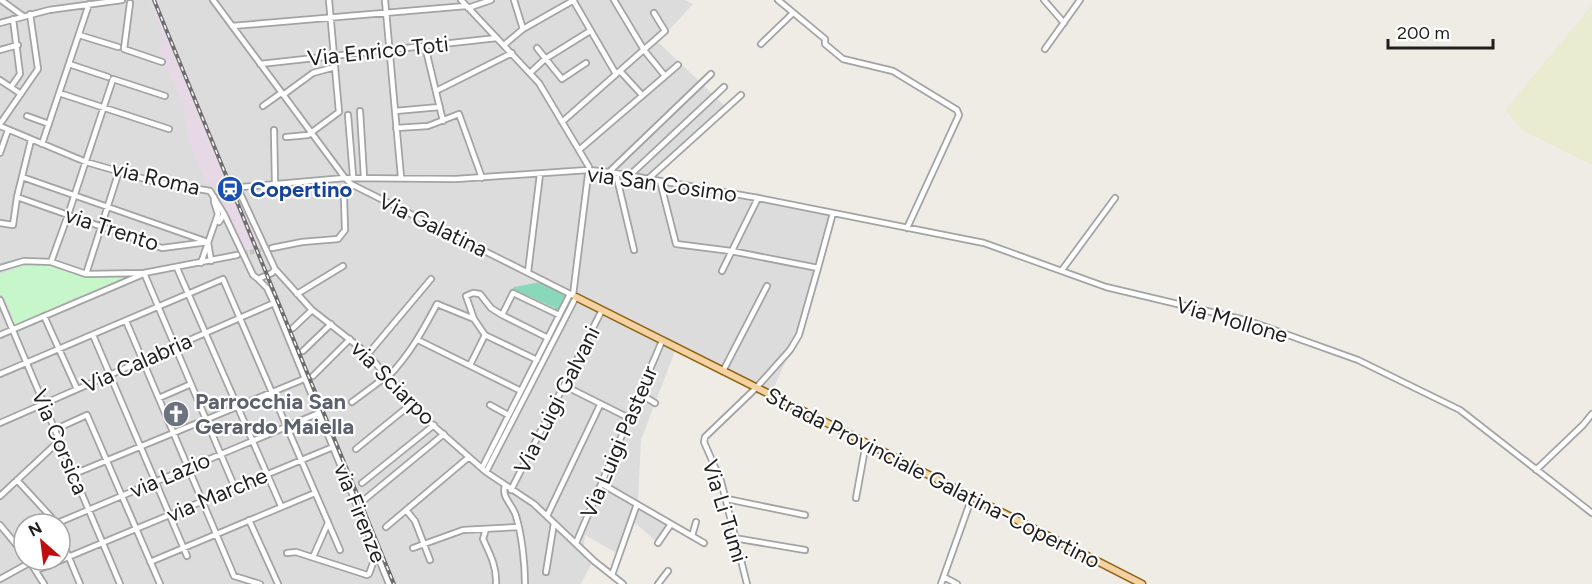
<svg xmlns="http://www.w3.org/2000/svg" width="1592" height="584" viewBox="0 0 1592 584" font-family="Figtree,sans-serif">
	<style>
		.residential { fill: #dddcdc; fill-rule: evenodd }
		.industrial { fill: #e7d8e5 }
		.farmland { fill: #eaecd2 }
		.park { fill: #c6f6ca }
		.pitch { fill: #89d8b9 }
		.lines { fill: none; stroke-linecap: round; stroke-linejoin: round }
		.minor-tunnel { stroke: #c5c3be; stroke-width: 4.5; stroke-dasharray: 4.5 2; stroke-linecap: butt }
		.minor-casing { stroke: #a3a3a3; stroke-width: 8 }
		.major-casing { stroke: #8f620b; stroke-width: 9 }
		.minor { stroke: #fff; stroke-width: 4.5 }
		.major { stroke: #f5d2a4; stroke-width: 6 }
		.rail-casing { stroke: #6d6d6d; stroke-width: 4 }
		.rail { stroke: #fff; stroke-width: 1.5; stroke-dasharray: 4.5; stroke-linecap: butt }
		.labels { text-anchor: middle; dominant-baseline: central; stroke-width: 4.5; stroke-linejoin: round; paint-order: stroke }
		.street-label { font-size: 22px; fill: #1f1f1f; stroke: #fff }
		.transit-label { font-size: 22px; font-weight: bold; fill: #164399; stroke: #fff; text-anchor: start }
		.worship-label { font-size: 22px; font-weight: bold; fill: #5b616d; stroke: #fff; text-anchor: start }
	</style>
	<rect width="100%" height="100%" fill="#efece6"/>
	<path class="residential" d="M0 0H685L693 4 658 42 727 108 655 176 832 211 795 342 772 391 677 346 641 440 638 500 673 525 660 545 634 522 622 556 585 535 584 546 592 562 581 584H0ZM24 524H60V560H24Z"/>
	<path class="industrial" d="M150 0H155L159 5 196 97 202 102 201 107 223 163 262 247 244 250 214 182 206 184 188 139 183 104 158 50 165 42Z"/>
	<path class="farmland" d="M1592 5V165L1522 130 1505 110Z"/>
	<path class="park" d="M29 263 49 265 88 277 121 276 123 278 85 298 82 295 13 326 10 319 13 318 3 295H0V274Z"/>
	<path class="pitch" d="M541 282 564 294 566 298 558 313 555 308 513 289 514 287Z"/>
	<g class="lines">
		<path class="minor-tunnel" d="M237 255 272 248"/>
		<defs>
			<path id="minor" d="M1 0 23 16
				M213 0 345 178 456 179 588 170 609 172 758 198 984 243 1106 287 1249 321 1358 360 1460 410 1592 513
				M385 0 401 177
				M461 0 539 83 589 167 573 295
				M514 0 523 29
				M573 0 616 74
				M614 0 644 50 665 76
				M778 0 825 39V44L843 59 893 71 957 110 959 115 907 228
				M1044 0 1064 23
				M130 3 124 49 162 62
				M468 8 491 0
				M0 23 49 10 122 0
				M232 26 466 6
				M79 35 118 47
				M761 44 793 13
				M504 45 523 29 574 0
				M425 46 443 121
				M537 48 562 79 586 63
				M1045 49 1080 0
				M0 50 18 45
				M69 64 108 77
				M260 64 497 38
				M620 71 642 95
				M530 73 545 59 590 31
				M0 80 21 94
				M11 87 20 74 13 19
				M436 91 512 53
				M59 93 169 129
				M283 95 313 73 335 67
				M263 106 281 93
				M360 111 364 177
				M395 111 440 107
				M348 115 353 176
				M27 116 49 124
				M562 122 665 31 654 13
				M0 124 38 69 30 14
				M0 126 86 162 152 181 210 191 224 214 253 275 258 279 272 273 275 269 239 191 242 187 345 178 351 184 576 297 486 472
				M396 128 428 126 459 114 482 178
				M274 130 275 183
				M286 137 308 135 339 112 329 0
				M42 144 89 4
				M579 150 678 65
				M0 153 8 130
				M609 172 711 74
				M616 174 634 250
				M629 176 724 87
				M22 177 205 241
				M648 179 741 95
				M660 181 676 244 731 251 818 268 799 335 790 350 756 388 705 437 704 442 721 481 747 584
				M17 197 162 248 208 242
				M219 222 224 214
				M0 223 13 225 17 197 31 140
				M208 242 211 261
				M272 248 302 242 338 239 345 230 344 198 351 184
				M51 262 68 215 113 79 165 96
				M201 263 218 214 214 202V197
				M0 268 24 261 51 262 86 274 144 273 237 255
				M177 268 281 506
				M818 268 833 213
				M275 269 312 310 368 354 410 405 486 472 534 504 594 561 623 584
				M1062 270 1115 198
				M722 271 758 198
				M528 272 540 174
				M144 273 235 488
				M86 274 119 171
				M258 279 267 288 274 303 389 584
				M297 294 343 266
				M0 300 120 584
				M502 315 513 293 559 315
				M44 316 77 389
				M126 321 234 576 260 584
				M293 328 312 310
				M0 335 141 275
				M93 335 187 556
				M418 340 521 391
				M303 351 331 324
				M368 354 431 279
				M537 360 485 335 474 319 466 296 473 293 480 294 491 308 502 315 548 338
				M470 365 485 335
				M723 371 767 286
				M0 374 223 279 340 550
				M313 376 350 339
				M388 377C410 354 422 332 437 304L474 319
				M565 386 629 418
				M640 394 655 403
				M159 398 191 384
				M352 402 387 376
				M490 405 508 415
				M0 423 274 303
				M54 430 87 415 160 584
				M356 449 410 405
				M482 468 570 294
				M1536 470 1583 425 1592 414
				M74 474 304 379
				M17 480 51 517 55 524
				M362 483 434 425
				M602 484 704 543
				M505 486C501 497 513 505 516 516 522 536 525 564 525 584
				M511 490 602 310
				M0 496 59 441
				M856 498 866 443
				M727 499 805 515
				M364 500 444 434
				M406 510 415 521 430 560
				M547 516 600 405
				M249 520 278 584
				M55 524 319 413
				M0 525 24 554
				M386 527 469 457
				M486 529 483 539C490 554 497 567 496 584
				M60 536 80 584
				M692 536 696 522
				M734 538 805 550
				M576 543 662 341
				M658 543 671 524
				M413 548 463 530 518 527
				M287 553 296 552 367 575 369 574 373 563 378 559
				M313 557 328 523
				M30 562 44 584
				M150 562 315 493
				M37 570 333 447
				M546 572 554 523
				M612 575 637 504
				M944 577 957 584
				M0 579 31 562
				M658 584 668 571
				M941 584 972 497"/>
			<path id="major" d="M576 297 835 427 1142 584"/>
		</defs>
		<use href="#minor" class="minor-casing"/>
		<use href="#major" class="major-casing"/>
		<use href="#minor" class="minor"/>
		<use href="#major" class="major"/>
		<defs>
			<path id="rail" d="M154 0 394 584"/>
		</defs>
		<use href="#rail" class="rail-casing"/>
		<use href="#rail" class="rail"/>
	</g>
	<defs>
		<symbol id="station-disc" viewBox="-11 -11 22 22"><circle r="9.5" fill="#1a4fb4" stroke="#fff"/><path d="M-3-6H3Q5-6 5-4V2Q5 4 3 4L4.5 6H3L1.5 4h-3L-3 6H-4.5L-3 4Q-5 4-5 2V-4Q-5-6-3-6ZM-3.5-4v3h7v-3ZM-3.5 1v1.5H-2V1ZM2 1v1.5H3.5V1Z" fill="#fff"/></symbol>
		<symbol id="church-disc" viewBox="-11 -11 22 22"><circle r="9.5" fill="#6b7280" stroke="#fff"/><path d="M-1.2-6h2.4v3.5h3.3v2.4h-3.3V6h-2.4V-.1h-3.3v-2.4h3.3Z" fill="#fff"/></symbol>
	</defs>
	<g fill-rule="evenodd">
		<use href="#station-disc" x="215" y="174" width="30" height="30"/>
		<use href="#church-disc" x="161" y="399" width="30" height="30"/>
	</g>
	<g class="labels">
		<g class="street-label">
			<text transform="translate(378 51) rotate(-6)">Via Enrico Toti</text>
			<text transform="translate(156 178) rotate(13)">via Roma</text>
			<text transform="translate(662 184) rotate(8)">via San Cosimo</text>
			<text transform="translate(433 225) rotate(26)">Via Galatina</text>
			<text transform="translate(112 229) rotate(18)">via Trento</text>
			<text transform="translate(1232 320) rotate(16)">Via Mollone</text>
			<text transform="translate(137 363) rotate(-24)">Via Calabria</text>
			<text transform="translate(393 383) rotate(45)">via Sciarpo</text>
			<text transform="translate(557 400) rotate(-63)">Via Luigi Galvani</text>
			<text transform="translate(60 442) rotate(67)">Via Corsica</text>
			<text transform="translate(619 442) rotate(-67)">Via Luigi Pasteur</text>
			<text transform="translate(170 475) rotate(-23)">via Lazio</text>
			<text transform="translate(933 478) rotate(27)">Strada Provinciale Galatina-Copertino</text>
			<text transform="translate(217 495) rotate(-23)">via Marche</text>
			<text transform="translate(725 511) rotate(73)">Via Li Tumi</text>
			<text transform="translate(360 513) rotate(68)">via Firenze</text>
		</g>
		<g class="transit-label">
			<text x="250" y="189">Copertino</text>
		</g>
		<g class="worship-label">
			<text x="195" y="401">Parrocchia San<tspan x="195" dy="25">Gerardo Maiella</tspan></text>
		</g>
	</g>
	<g transform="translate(42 542) rotate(332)"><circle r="28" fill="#ffffff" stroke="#a5a5a5" stroke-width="1.5"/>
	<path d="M0-4.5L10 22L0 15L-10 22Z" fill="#bf0e10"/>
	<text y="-9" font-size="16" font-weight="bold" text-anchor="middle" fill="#1f1f1f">N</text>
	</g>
	<path d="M1388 39v9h105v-9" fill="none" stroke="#1f1f1f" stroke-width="3"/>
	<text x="1397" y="39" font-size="18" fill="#1f1f1f" stroke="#ffffff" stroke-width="4.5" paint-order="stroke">200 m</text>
</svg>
